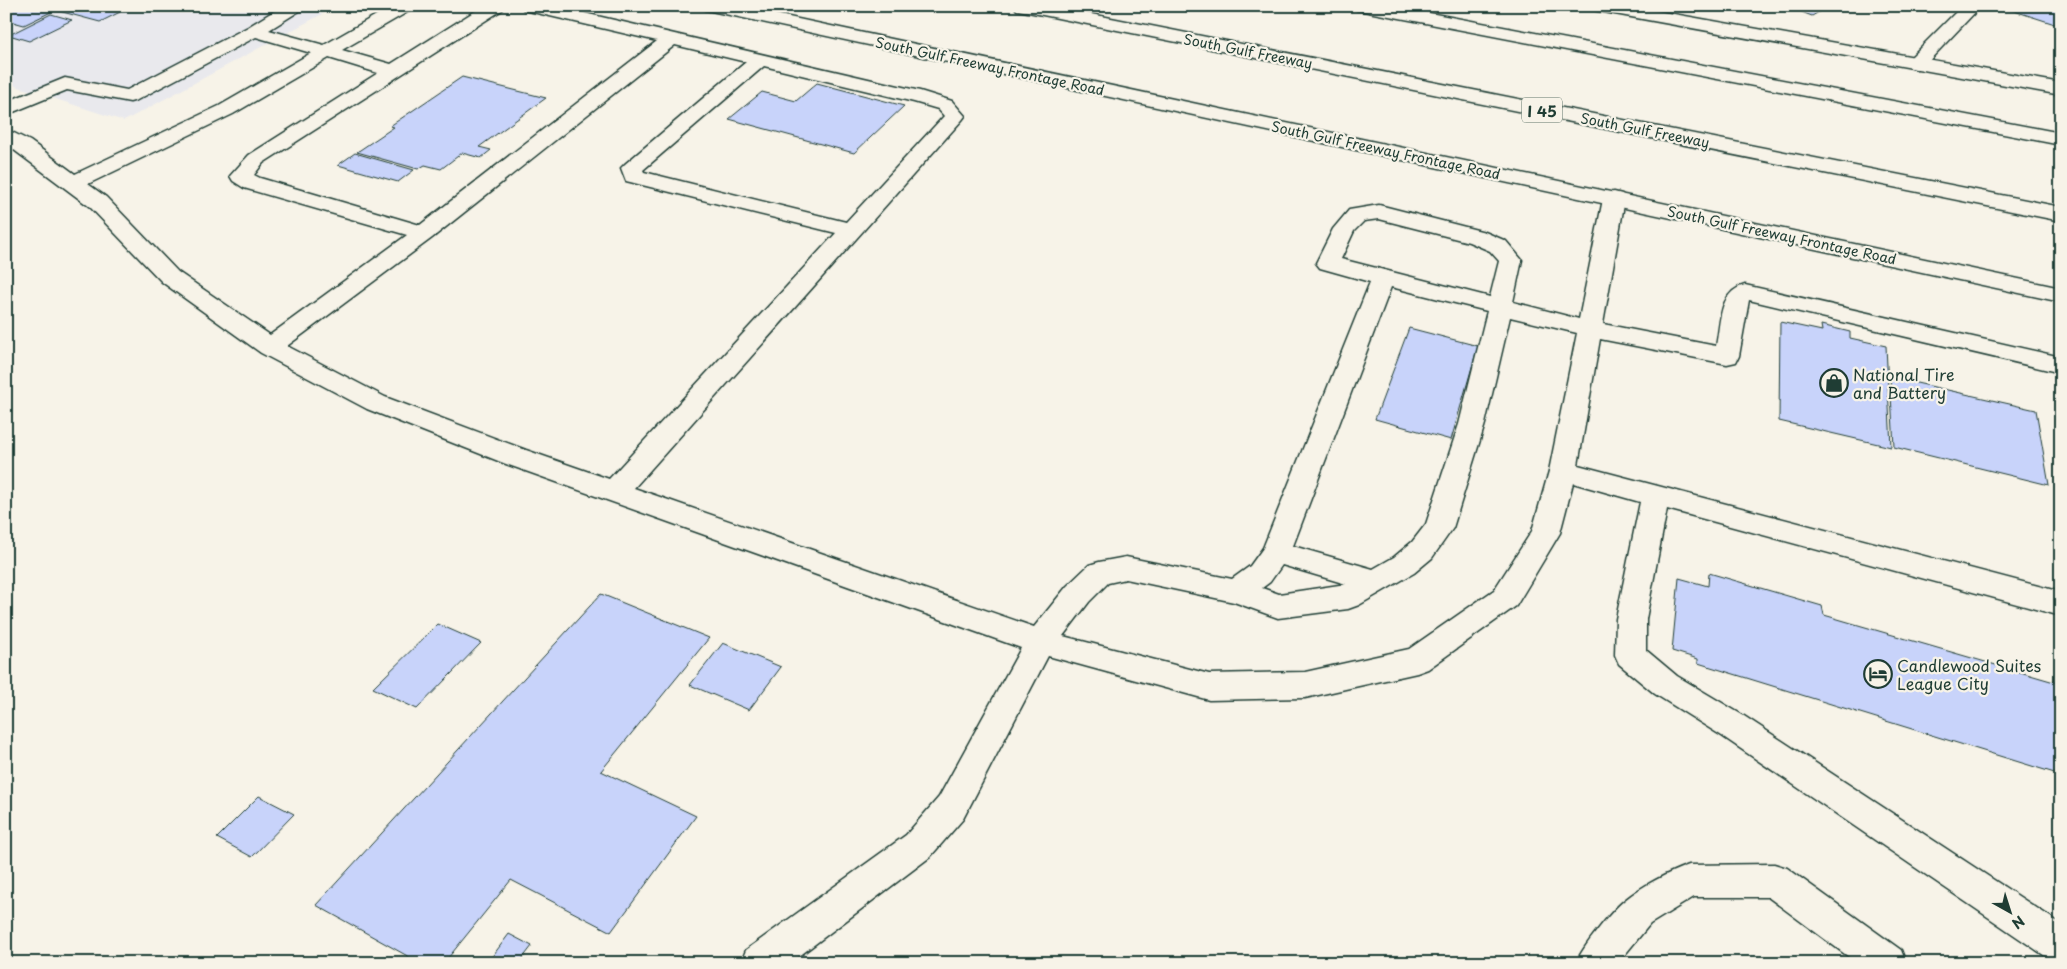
<svg xmlns="http://www.w3.org/2000/svg" width="2067" height="969" viewBox="0 0 2067 969" font-family="'Playpen Sans',sans-serif">
	<style>
		.built { fill: #e9e9ed }
		.building { fill: #c8d3fa; stroke: #1f3d34 }
		.lines { fill: none; stroke-linecap: round; stroke-linejoin: round }
		.minor-casing { stroke: #1f3d34; stroke-width: 3 }
		.major-casing { stroke: #1f3d34; stroke-width: 3 }
		.highway-casing { stroke: #1f3d34; stroke-width: 3 }
		.minor { fill: #f7f3e8; fill-rule: evenodd }
		.major { fill: #f7f3e8; fill-rule: evenodd }
		.highway { fill: #f7f3e8; fill-rule: evenodd }
		.labels { text-anchor: middle; dominant-baseline: central; stroke-width: 4.5; stroke-linejoin: round; paint-order: stroke }
		.far-street-label { font-size: 14px; fill: #1f3d34; stroke: #f7f3e8 }
		.shield { fill: #f7f3e8; stroke: #60746a; stroke-width: 1 }
		.shield-label { font-size: 15px; font-weight: bold; fill: #1f3d34 }
		.poi-label { font-size: 16px; fill: #1f3d34; stroke: #f7f3e8; text-anchor: start }
	</style>
	<rect width="100%" height="100%" fill="#f7f3e8"/>
	<filter id="ink" filterUnits="userSpaceOnUse"><feTurbulence type="fractalNoise" baseFrequency=".02" numOctaves="2"/><feDisplacementMap in="SourceGraphic" scale="10" xChannelSelector="R" yChannelSelector="G"/><feConvolveMatrix kernelMatrix="1 2 1 2 8 2 1 2 1" color-interpolation-filters="sRGB"/></filter>
	<g filter="url(#ink)">
		<path class="built" d="M6 6H337L124 121 6 83Z"/>
		<path class="building" d="M17 6H122L114 11 120 12 100 22 55 10 24 25 6 20V11Z
			M1786 6H1829L1812 16Z
			M2007 6H2061V26L2005 8Z
			M51 14 72 20 29 41 9 35Z
			M462 77 546 98 479 147 491 150 481 158 462 153 441 169 425 165 418 169 357 152 394 127 390 126Z
			M817 83 904 106 854 153 729 119 762 92 796 101Z
			M355 153 414 170 398 182 338 165Z
			M1780 322 1822 331 1821 325 1850 332V338L1886 346 1891 447 1779 421Z
			M1409 328 1478 346 1451 440 1375 419Z
			M1890 377 2036 410 2049 485 1894 447Z
			M1709 573 1822 606 1824 615 2061 684V775L1698 663V659L1672 651 1679 578 1708 586Z
			M601 594 709 638 601 771 696 816 611 932 511 880 444 963H420L316 905Z
			M438 624 481 643 417 709 373 688Z
			M723 643 781 667 749 710 690 685Z
			M259 796 294 814 252 857 217 838Z
			M509 934 532 946 519 963 488 962Z"/>
		<g class="lines">
			<defs>
				<path id="minor" d="M282 6H304L301 10 269 30 324 45 392 6H414L411 10 342 50 391 64 483 6H505L502 10 263 163 254 175 260 178 420 225 657 41 524 10 521 6H554L920 91 952 101 965 116 962 120 634 488 1034 627 1067 586 1089 565 1099 562 1126 557 1232 579 1250 566 1263 548 1370 282 1320 268 1316 263 1333 229 1349 210 1379 205 1485 232 1506 241 1522 260 1513 302 1579 319 1603 199 1606 194 1614 192 1622 194 1625 199 1603 324 1716 346C1721 323 1718 292 1745 285L2061 357V373L1749 300 1739 356 1736 362 1727 364 1600 339 1578 465 2061 592V616L1667 509 1646 619V650L1677 676 1744 716 2061 924V963L2048 958 1722 736 1655 694 1619 664 1615 655 1616 619 1640 502 1573 483 1560 533 1516 606 1428 669 1417 673 1305 698 1209 700 1048 656 963 819 930 857 790 963H741L746 950 906 835 939 797 1021 648 506 464 367 409 261 353 162 282 90 207 6 144V129L30 141 75 174 219 106 311 53 256 37 137 100 130 102 67 90 6 115V102L65 78 127 90 248 27ZM675 45 746 62 625 164 621 168 626 181 836 233 609 479 526 450 385 397 287 346 432 238ZM329 58 378 73 249 155 230 176 233 181 244 188 407 235 270 335 178 272 106 197 88 184 233 114ZM764 66 914 102 938 109 944 116 846 222 644 172 643 170ZM1379 219 1469 242 1490 251 1499 261 1490 297 1341 259 1354 231 1364 221ZM1391 287 1487 311 1459 424 1426 524 1412 542 1394 557 1373 569 1293 546ZM1510 317 1577 333 1549 471 1532 531 1494 590 1409 649 1305 672 1209 674 1063 636 1089 602 1108 583 1126 579 1234 602 1278 618 1348 609 1359 605 1414 573 1432 558 1453 528 1485 424ZM1282 565 1346 584 1279 594 1262 588 1270 582Z
					M1962 6H1981L1923 67 1916 69 1909 67 1907 63 1909 59Z
					M1774 864 1787 868 1901 950 1906 963H1857L1768 897H1694L1650 924 1618 963H1576C1582 948 1612 910 1625 900 1642 886 1669 872 1689 865Z"/>
				<path id="major" d="M702 6H737L2061 288V302L711 11 705 10Z
					M1589 6H1629L2061 83V95L1598 11 1592 10Z"/>
				<path id="highway" d="M1014 6H1051L2061 207V221L1023 11 1017 10Z
					M1354 6H1393L2061 133V145L1363 11 1357 10Z"/>
			</defs>
			<use href="#minor" class="minor-casing"/>
			<use href="#major" class="major-casing"/>
			<use href="#highway" class="highway-casing"/>
			<use href="#minor" class="minor"/>
			<use href="#major" class="major"/>
			<use href="#highway" class="highway"/>
		</g>
	</g>
	<defs>
		<symbol id="shop-ring" viewBox="-11 -11 22 22"><circle r="9.5" fill="#f7f3e8" stroke="#1f3d34" stroke-width="1.5"/><path d="M-5-2.5h2.3a2.7 3.5 0 0 1 5.4 0H5L5.5 6h-11ZM-1.5-2.5h3a1.5 2.3 0 0 0-3 0Z" fill="#1f3d34"/></symbol>
		<symbol id="hotel-ring" viewBox="-11 -11 22 22"><circle r="9.5" fill="#f7f3e8" stroke="#1f3d34" stroke-width="1.5"/><path d="M-6-4.5h1.5V1H6V5H4.5V3h-9V5H-6ZM-4 0a1.8 1.8 0 1 1 3.6 0ZM.5 0V-2.5h3Q6-2.5 6 0Z" fill="#1f3d34"/></symbol>
	</defs>
	<g fill-rule="evenodd">
		<use href="#shop-ring" x="1818" y="367" width="32" height="32"/>
		<use href="#hotel-ring" x="1862" y="658" width="32" height="32"/>
	</g>
	<g class="labels">
		<g class="far-street-label">
			<text transform="translate(1248 51) rotate(11)">South Gulf Freeway</text>
			<text transform="translate(990 66) rotate(12)">South Gulf Freeway Frontage Road</text>
			<text transform="translate(1645 130) rotate(11)">South Gulf Freeway</text>
			<text transform="translate(1386 150) rotate(12)">South Gulf Freeway Frontage Road</text>
			<text transform="translate(1782 235) rotate(12)">South Gulf Freeway Frontage Road</text>
		</g>
		<rect class="shield" x="1522" y="97.5" width="40" height="25" rx="4"/>
		<g class="shield-label">
			<text x="1542" y="110">I 45</text>
		</g>
		<g class="poi-label">
			<text x="1853" y="374">National Tire<tspan x="1853" dy="18">and Battery</tspan></text>
			<text x="1897" y="665">Candlewood Suites<tspan x="1897" dy="18">League City</tspan></text>
		</g>
	</g>
	<rect width="2067" height="969" fill="none" stroke="#f7f3e8" stroke-width="25"/>
	<rect x="12" y="12" width="2042" height="944" fill="none" stroke="#1f3d34" stroke-width="2" filter="url(#ink)"/>
	<g transform="translate(2010 912) rotate(141)" stroke="#f7f3e8" stroke-width="4" paint-order="stroke">
	<path d="M0-4L9 19L0 12L-9 19Z" fill="#1f3d34"/>
	<text y="-8" font-size="14" font-weight="bold" text-anchor="middle" fill="#1f3d34">N</text>
	</g>
</svg>
